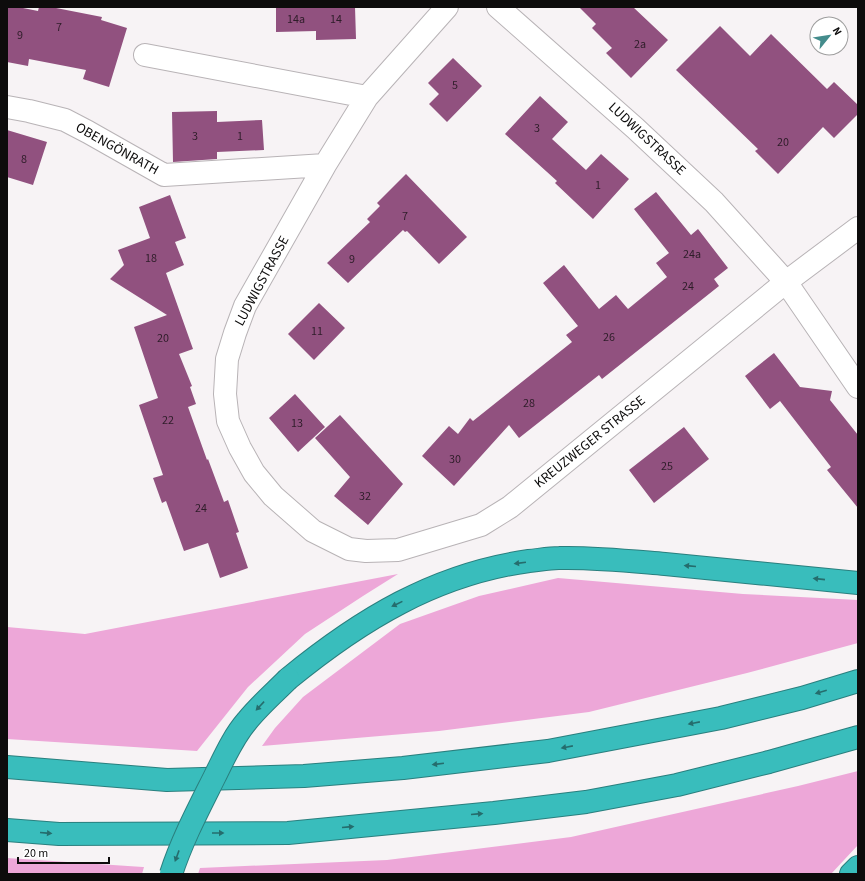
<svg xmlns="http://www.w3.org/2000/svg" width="865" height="881" viewBox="0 0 865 881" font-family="'Source Sans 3',sans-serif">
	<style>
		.forest { fill: #eda7d8 }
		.building { fill: #91517f }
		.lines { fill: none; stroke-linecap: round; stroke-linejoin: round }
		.minor-casing { stroke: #b8b3b6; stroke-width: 24 }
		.highway-casing { stroke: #2a7f7e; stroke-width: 24 }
		.minor { stroke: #fff; stroke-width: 22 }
		.highway { stroke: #39bdbc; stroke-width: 22 }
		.highway-bridge-casing { stroke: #2a7f7e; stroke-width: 24; stroke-linecap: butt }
		.highway-bridge { stroke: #39bdbc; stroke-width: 22 }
		.oneway { fill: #256d6d }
		.labels { text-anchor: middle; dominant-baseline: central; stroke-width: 3; stroke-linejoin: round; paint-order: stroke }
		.number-label { font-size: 12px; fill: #2e1d29 }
		.street-label { font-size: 14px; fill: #0d0c0c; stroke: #fff }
	</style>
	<rect width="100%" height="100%" fill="#f7f3f5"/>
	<path class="forest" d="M398 574 363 596 305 634 248 687 197 751 7 739V627L85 634Z
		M558 578 743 594 858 600V643L747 673 589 712 439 731 262 746 275 728 303 697 400 624 479 596Z
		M858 771V845L831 874H198L200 868 387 860 571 837 798 786Z
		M7 858 143 867H144L142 874H7Z"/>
	<path class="building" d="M7 7H18L38 11 39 7H51L102 17 101 20 127 28 109 87 83 79 86 70 29 59 28 66 7 62Z
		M276 7H355L356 39 316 40V31L276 32Z
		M579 7H633L668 40 631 78 606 53 612 48 592 28 596 24Z
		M720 26 750 56 771 34 827 89 834 82 858 105V114L834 138 823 127 778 174 755 151 758 149 676 70Z
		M453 58 482 86 447 122 429 104 439 94 428 83Z
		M540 96 568 122 552 139 586 170 601 154 629 179 593 219 555 183 557 181 505 134Z
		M217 111V122L262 120 264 150 217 152V159L173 162 172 112Z
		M7 130 47 142 33 185 7 177Z
		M406 174 467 237 439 264 407 231 405 232 403 230 348 283 327 263 370 222 367 219 380 206 377 203Z
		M656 192 691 235 698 229 728 268 714 279 719 286 602 379 599 375 519 438 509 425 454 486 422 456 449 426 458 434 470 418 473 421 572 342 566 335 578 326 543 283 564 265 599 309 616 295 628 309 667 277 656 263 669 253 634 209Z
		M170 195 186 238 175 242 184 265 166 273 193 349 179 354 192 386 190 387 196 404 188 407 207 460 208 459 224 502 228 500 239 532 236 533 248 568 220 578 208 543 184 551 166 501 162 503 153 478 163 475 139 405 158 398 134 327 167 315 110 279 124 265 118 250 150 238 139 207Z
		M319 303 345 328 314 360 288 334Z
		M774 353 800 387 832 391 830 400 858 435V508L827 470 831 467 780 401 770 409 745 376Z
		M295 394 325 427 298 452 269 418Z
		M340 415 403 484 368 525 334 496 350 477 315 438Z
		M684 427 709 459 654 503 629 470Z"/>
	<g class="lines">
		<defs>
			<path id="minor" d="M447 7 367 97 325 165 245 306 235 333 227 359 225 394 228 421 240 448 254 473 273 496 313 531 349 549 366 551 398 550 481 525 510 507 786 282 858 228
				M498 7 635 128 714 202 786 282 858 387
				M145 55 367 97
				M7 107 29 111 65 120 88 132 164 175 325 165"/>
			<path id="highway" d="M288 679C360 620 435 574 529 561 539 560 549 558 559 558 594 557 630 561 665 564 729 570 794 577 858 583
				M7 767 167 780 304 776 403 768 548 751 721 718 802 698 858 681
				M7 830 59 834 288 833 494 813 586 802 677 785 769 762 858 737
				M851 874 858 867"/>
		</defs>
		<use href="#minor" class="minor-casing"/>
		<use href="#highway" class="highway-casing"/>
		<use href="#minor" class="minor"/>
		<use href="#highway" class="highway"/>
		<defs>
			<path id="highway-bridge" d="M171 874C182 840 199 808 215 776 224 758 233 737 247 721 259 706 274 693 288 679"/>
		</defs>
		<use href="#highway-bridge" class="highway-bridge-casing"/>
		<use href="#highway-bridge" class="highway-bridge"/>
	</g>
	<defs><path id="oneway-solid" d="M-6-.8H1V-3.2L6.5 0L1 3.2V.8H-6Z"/></defs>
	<g class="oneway">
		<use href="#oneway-solid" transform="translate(520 563) rotate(173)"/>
		<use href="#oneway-solid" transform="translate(690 566) rotate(-175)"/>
		<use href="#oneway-solid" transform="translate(819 579) rotate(-174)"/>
		<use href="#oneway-solid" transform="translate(397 604) rotate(154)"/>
		<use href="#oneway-solid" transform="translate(821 692) rotate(164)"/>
		<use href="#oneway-solid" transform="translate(260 706) rotate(133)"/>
		<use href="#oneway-solid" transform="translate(694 723) rotate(169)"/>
		<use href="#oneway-solid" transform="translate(567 747) rotate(169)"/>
		<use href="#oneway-solid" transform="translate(438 764) rotate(173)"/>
		<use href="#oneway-solid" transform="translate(477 814) rotate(-5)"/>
		<use href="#oneway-solid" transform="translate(348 827) rotate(-5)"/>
		<use href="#oneway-solid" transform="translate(46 833) rotate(5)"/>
		<use href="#oneway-solid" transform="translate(218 833)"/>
		<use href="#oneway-solid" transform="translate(177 856) rotate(110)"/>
	</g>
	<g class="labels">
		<g class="number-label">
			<text x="296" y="19">14a</text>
			<text x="336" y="19">14</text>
			<text x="59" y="27">7</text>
			<text x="20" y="35">9</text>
			<text x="640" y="44">2a</text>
			<text x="455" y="85">5</text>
			<text x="537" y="128">3</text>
			<text x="195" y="136">3</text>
			<text x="240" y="136">1</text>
			<text x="783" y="142">20</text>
			<text x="24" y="159">8</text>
			<text x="598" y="185">1</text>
			<text x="405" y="216">7</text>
			<text x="692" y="254">24a</text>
			<text x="151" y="258">18</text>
			<text x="352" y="259">9</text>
			<text x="688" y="286">24</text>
			<text x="317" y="331">11</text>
			<text x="609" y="337">26</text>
			<text x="163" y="338">20</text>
			<text x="529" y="403">28</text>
			<text x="168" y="420">22</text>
			<text x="297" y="423">13</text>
			<text x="455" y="459">30</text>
			<text x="667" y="466">25</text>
			<text x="365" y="496">32</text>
			<text x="201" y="508">24</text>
		</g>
		<g class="street-label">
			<text transform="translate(647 139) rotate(43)">LUDWIGSTRASSE</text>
			<text transform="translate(117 149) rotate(29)">OBENGÖNRATH</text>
			<text transform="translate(262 281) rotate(-62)">LUDWIGSTRASSE</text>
			<text transform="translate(590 442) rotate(-39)">KREUZWEGER STRASSE</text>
		</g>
	</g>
	<rect width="865" height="881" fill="none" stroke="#0d0c0c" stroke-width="16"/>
	<g transform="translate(829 36) rotate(60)"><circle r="19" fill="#ffffff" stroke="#9e9e9e"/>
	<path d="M0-3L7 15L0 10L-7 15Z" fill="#448c8c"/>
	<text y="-6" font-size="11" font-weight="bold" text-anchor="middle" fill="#0d0c0c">N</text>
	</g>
	<path d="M18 857v6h91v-6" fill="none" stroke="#0d0c0c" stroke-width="2"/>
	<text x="24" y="857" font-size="12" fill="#0d0c0c" stroke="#ffffff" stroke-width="3" paint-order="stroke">20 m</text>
</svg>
